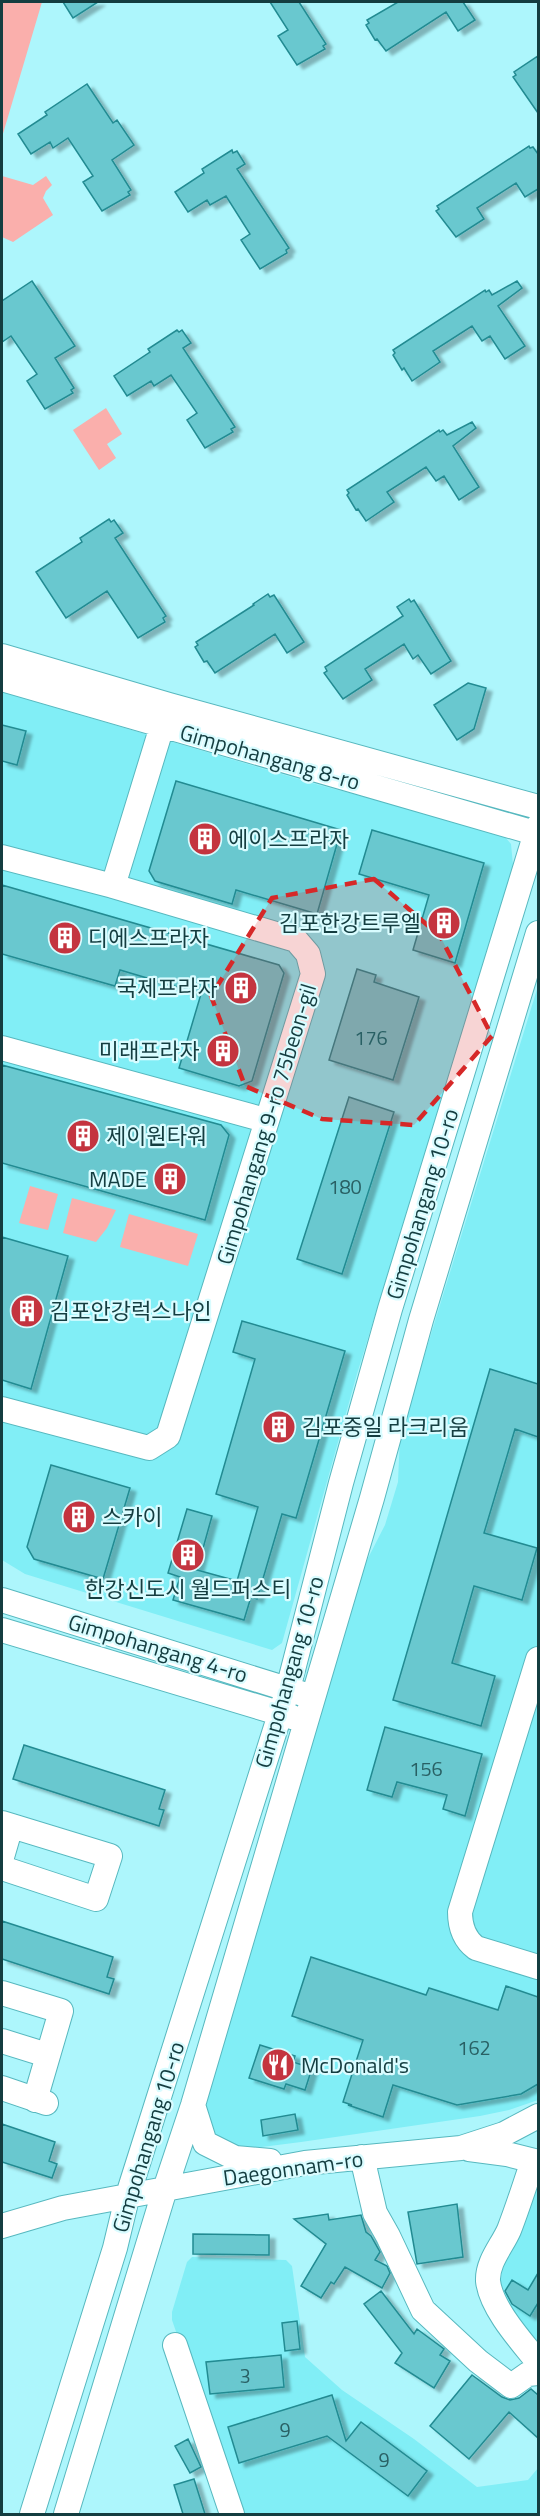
<svg xmlns="http://www.w3.org/2000/svg" width="540" height="2516" viewBox="0 0 540 2516" font-family="'Titillium Web','Noto Sans KR',sans-serif">
	<style>
		.built { fill: #81eef6 }
		.green { fill: #faafac }
		.building { fill: #69c8cf; stroke: #228b92; stroke-width: 1.5; filter: url(#shadow) }
		.lines { fill: none; stroke-linecap: round; stroke-linejoin: round }
		.minor-casing { stroke: #57b8bf; stroke-width: 26 }
		.minor { stroke: #fff; stroke-width: 24 }
		.marked { fill: #d62828; fill-opacity: 0.2; stroke: #d62828; stroke-width: 4.5; stroke-dasharray: 12 8; stroke-linejoin: round }
		.labels { text-anchor: middle; dominant-baseline: central; stroke-width: 4.5; stroke-linejoin: round; paint-order: stroke }
		.number-label { font-size: 20px; fill: #296064 }
		.street-label { font-size: 22px; fill: #143d40; stroke: #d9fcff }
		.poi-label { font-size: 22px; fill: #143d40; stroke: #d9fcff; text-anchor: start }
	</style>
	<defs>
		<filter id="shadow"><feDropShadow dx="6" dy="4" stdDeviation="1.5" flood-color="#0004"/></filter>
	</defs>
	<rect width="100%" height="100%" fill="#adf6fc"/>
	<path class="built" d="M2 692 319 785 487 829 504 836 511 844 513 865 357 1374 282 1643 272 1650 25 1574 2 1560Z
		M538 986V2100L509 2110 480 2116 301 2142 247 2149 221 2143 206 2122V2104L366 1562 385 1525 398 1482 400 1435Z
		M538 2186V2351L498 2295 499 2264 534 2191Z
		M192 2257 286 2260 292 2266 305 2357 342 2390 414 2439 477 2487 528 2480 538 2468V2514H239L172 2320V2312L187 2262Z"/>
	<path class="green" d="M2 2H42L2 137Z
		M2 176 33 185 46 176 52 185 46 191 43 198 53 215 13 242 2 237Z
		M106 408 122 434 107 444 116 458 99 470 73 430Z
		M30 1186 58 1194 48 1230 19 1223Z
		M72 1198 116 1210 107 1228 96 1242 63 1233Z
		M129 1214 198 1234 188 1266 120 1247Z"/>
	<path class="building" d="M63 2H98L73 18Z
		M270 2H299L326 44 323 46 325 49 297 65 278 36 288 30Z
		M398 2H463L475 20 458 31 446 12 386 51 377 39 375 40 366 25 369 23 367 20Z
		M538 56V113L513 77 516 75 514 72Z
		M87 84 113 123 117 120 134 145 112 160 131 190 128 192 130 195 102 211 83 182 93 176 68 138 53 148 50 142 31 154 18 134 47 115 45 112Z
		M529 146 530 148 533 147 538 154V189L525 197 516 183 477 208 484 219 456 237 436 211 439 209 437 206Z
		M232 150 233 153 237 151 245 164 237 169 289 248 286 250 287 253 260 269 241 240 250 234 226 196 210 205 207 200 188 212 175 192 204 173 202 169Z
		M32 281 75 346 55 358 74 388 71 390 73 393 45 409 27 381 37 374 11 336 2 342V301Z
		M517 281 522 288 498 306 525 346 505 359 490 336 482 341 472 326 433 351 440 362 412 381 404 368 402 370 393 355 395 353 393 350 485 290 486 292 489 290 492 295Z
		M177 330 179 332 182 330 191 343 183 348 235 427 231 429 233 432 205 448 187 420 197 413 171 375 154 386 151 381 127 396 114 376 150 352 148 349Z
		M472 422 476 428 453 446 479 487 459 500 444 476 436 481 426 467 387 492 394 502 366 521 358 509 356 510 347 495 349 493 347 490 439 430 440 432 443 430 447 435Z
		M109 519 111 522 114 520 123 533 115 538 166 616 163 618 165 622 138 638 107 591 66 618 36 572 82 542 80 538Z
		M268 594 270 597 274 595 304 642 287 653 275 634 215 673 207 661 204 662 195 647 198 645 196 642 254 605 253 604Z
		M409 599 411 602 414 600 451 661 431 674 418 655 413 659 404 644 365 669 372 680 343 699 324 673 327 671 325 667 403 616 397 607Z
		M468 683 486 688 474 729 457 740 434 705Z
		M2 725 26 731 17 765 2 761Z
		M176 781 341 830 317 914 236 890 232 904 155 881 149 871Z
		M372 830 484 863 455 963 413 950 429 895 359 874Z
		M2 885 279 965 284 973 252 1081 239 1086 179 1068 201 994 120 970 115 986 2 954Z
		M357 969 376 975 374 982 419 997 393 1080 329 1060Z
		M2 1065 221 1125 229 1135 205 1220 2 1163Z
		M349 1097 394 1112 342 1274 297 1259Z
		M2 1237 68 1256 31 1389 2 1380Z
		M242 1321 345 1351 296 1518 282 1514 257 1599 251 1597 244 1620 173 1600 180 1577 168 1573 187 1509 212 1516 197 1570 237 1581 258 1507 216 1494 255 1359 233 1352Z
		M490 1369 538 1384V1437L515 1429 484 1533 537 1548 522 1600 474 1586 452 1663 495 1676 481 1726 393 1700Z
		M51 1465 130 1488 103 1579 34 1559 27 1547Z
		M385 1727 482 1754 465 1816 443 1809 447 1795 397 1782 392 1797 367 1790Z
		M24 1745 165 1790 159 1809 164 1810 159 1826 13 1779Z
		M2 1921 113 1957 107 1977 114 1979 109 1994 2 1959Z
		M311 1957 426 1995 429 1988 498 2010 506 1986 538 1997V2084L521 2094 457 2105 393 2085 383 2117 348 2105H352L343 2102 363 2040 292 2016Z
		M260 2045 295 2056 293 2062 312 2068 305 2090 286 2084 284 2089 249 2078Z
		M295 2114 298 2130 263 2136 261 2120Z
		M2 2124 55 2142 49 2161 57 2164 52 2178 2 2162Z
		M457 2204 463 2257 417 2264 408 2212Z
		M328 2214 329 2220 361 2215 366 2232 371 2236 380 2252 375 2260 387 2266 390 2273 382 2288 345 2267 334 2284 331 2282 321 2298 301 2286 326 2244 294 2219Z
		M193 2234 269 2235V2255L193 2254Z
		M538 2273V2303L530 2316 512 2304 505 2291 512 2280 528 2290Z
		M381 2291 414 2334 417 2329 444 2349 440 2355 450 2361 434 2388 395 2363 402 2353 364 2304Z
		M297 2321 300 2349 285 2351 282 2323Z
		M281 2355 284 2387 210 2394 206 2362Z
		M472 2375 502 2397 510 2400 519 2398 531 2389 538 2395V2438L509 2412 469 2459 430 2426Z
		M332 2395 346 2441 361 2422 427 2471 408 2496 327 2436 239 2463 228 2427Z
		M188 2439 201 2467 190 2473 175 2446Z
		M194 2479 205 2514H183L174 2485Z"/>
	<g class="lines">
		<defs>
			<path id="minor" d="M2 656 169 705 538 807
				M2 679 538 834
				M2 857 113 886 296 940 308 954 313 974 168 1436 149 1448 2 1409
				M113 886 162 726
				M2 1048 265 1120
				M2 1600 303 1694
				M2 1630 292 1717
				M538 1659 460 1912C460 1927 464 1939 476 1948L538 1967
				M2 1823 110 1856 96 1899 2 1868
				M2 1857 11 1826
				M2 1993 61 2011 35 2100
				M2 2041 47 2055
				M2 2088 46 2103
				M193 2105 205 2143 235 2158 270 2161
				M469 2149 507 2154 538 2162
				M362 2157 375 2213 388 2236 423 2310 478 2361 511 2386 528 2374 538 2373
				M533 2161C525 2184 518 2207 509 2230 502 2246 487 2262 488 2281 491 2308 521 2341 538 2362
				M2 2226 63 2208 305 2163 461 2148 504 2134 538 2116
				M175 2345 232 2514
				M32 2514 115 2248 127 2198 288 1689 341 1483 390 1309 538 826
				M66 2514 165 2189 193 2105 372 1498 421 1320 538 933"/>
		</defs>
		<use href="#minor" class="minor-casing"/>
		<use href="#minor" class="minor"/>
	</g>
	<path class="marked" d="M374 879 440 936 492 1036 414 1125 322 1119 245 1086 211 996 272 898Z"/>
	<defs>
		<symbol id="building-disc" viewBox="-11 -11 22 22"><circle r="9.5" fill="#c4343f" stroke="#d9fcff"/><path d="M-4-6H4V6H1V3H-1V6H-4ZM-2.5-4.3h1.7v1.8h-1.7ZM.8-4.3h1.7v1.8H.8ZM-2.5-1h1.7V.8h-1.7ZM.8-1h1.7V.8H.8Z" fill="#fff"/></symbol>
		<symbol id="restaurant-disc" viewBox="-11 -11 22 22"><circle r="9.5" fill="#c4343f" stroke="#d9fcff"/><path d="M-5-6h1v4h1v-4h1v4h1v-4h1v5L-1.5 .5V6h-2V.5L-5-1ZM5-6V6H3V1.5H1.5Q1.5-4 5-6Z" fill="#fff"/></symbol>
	</defs>
	<g fill-rule="evenodd">
		<use href="#building-disc" x="186" y="820" width="38" height="38"/>
		<use href="#building-disc" x="425" y="904" width="38" height="38"/>
		<use href="#building-disc" x="46" y="919" width="38" height="38"/>
		<use href="#building-disc" x="222" y="969" width="38" height="38"/>
		<use href="#building-disc" x="204" y="1032" width="38" height="38"/>
		<use href="#building-disc" x="64" y="1117" width="38" height="38"/>
		<use href="#building-disc" x="151" y="1160" width="38" height="38"/>
		<use href="#building-disc" x="8" y="1292" width="38" height="38"/>
		<use href="#building-disc" x="260" y="1408" width="38" height="38"/>
		<use href="#building-disc" x="60" y="1498" width="38" height="38"/>
		<use href="#building-disc" x="169" y="1536" width="38" height="38"/>
		<use href="#restaurant-disc" x="259" y="2046" width="38" height="38"/>
	</g>
	<g class="labels">
		<g class="number-label">
			<text x="371" y="1037">176</text>
			<text x="345" y="1186">180</text>
			<text x="426" y="1768">156</text>
			<text x="474" y="2047">162</text>
			<text x="245" y="2375">3</text>
			<text x="285" y="2429">9</text>
			<text x="384" y="2459">9</text>
		</g>
		<g class="street-label">
			<text transform="translate(270 757) rotate(16)">Gimpohangang 8-ro</text>
			<text transform="translate(266 1124) rotate(-73)">Gimpohangang 9-ro 75beon-gil</text>
			<text transform="translate(422 1204) rotate(-73)">Gimpohangang 10-ro</text>
			<text transform="translate(158 1648) rotate(17)">Gimpohangang 4-ro</text>
			<text transform="translate(289 1672) rotate(-74)">Gimpohangang 10-ro</text>
			<text transform="translate(148 2137) rotate(-73)">Gimpohangang 10-ro</text>
			<text transform="translate(293 2168) rotate(-8)">Daegonnam-ro</text>
		</g>
		<g class="poi-label">
			<text x="228" y="839">에이스프라자</text>
			<text x="421" y="923" text-anchor="end">김포한강트루엘</text>
			<text x="88" y="938">디에스프라자</text>
			<text x="218" y="988" text-anchor="end">국제프라자</text>
			<text x="200" y="1051" text-anchor="end">미래프라자</text>
			<text x="106" y="1136">제이원타워</text>
			<text x="147" y="1179" text-anchor="end">MADE</text>
			<text x="50" y="1311">김포안강럭스나인</text>
			<text x="302" y="1427">김포중일 라크리움</text>
			<text x="102" y="1517">스카이</text>
			<text x="188" y="1589" text-anchor="middle">한강신도시 월드퍼스티</text>
			<text x="301" y="2065">McDonald's</text>
		</g>
	</g>
	<rect width="540" height="2516" fill="none" stroke="#143d40" stroke-width="6"/>
</svg>
